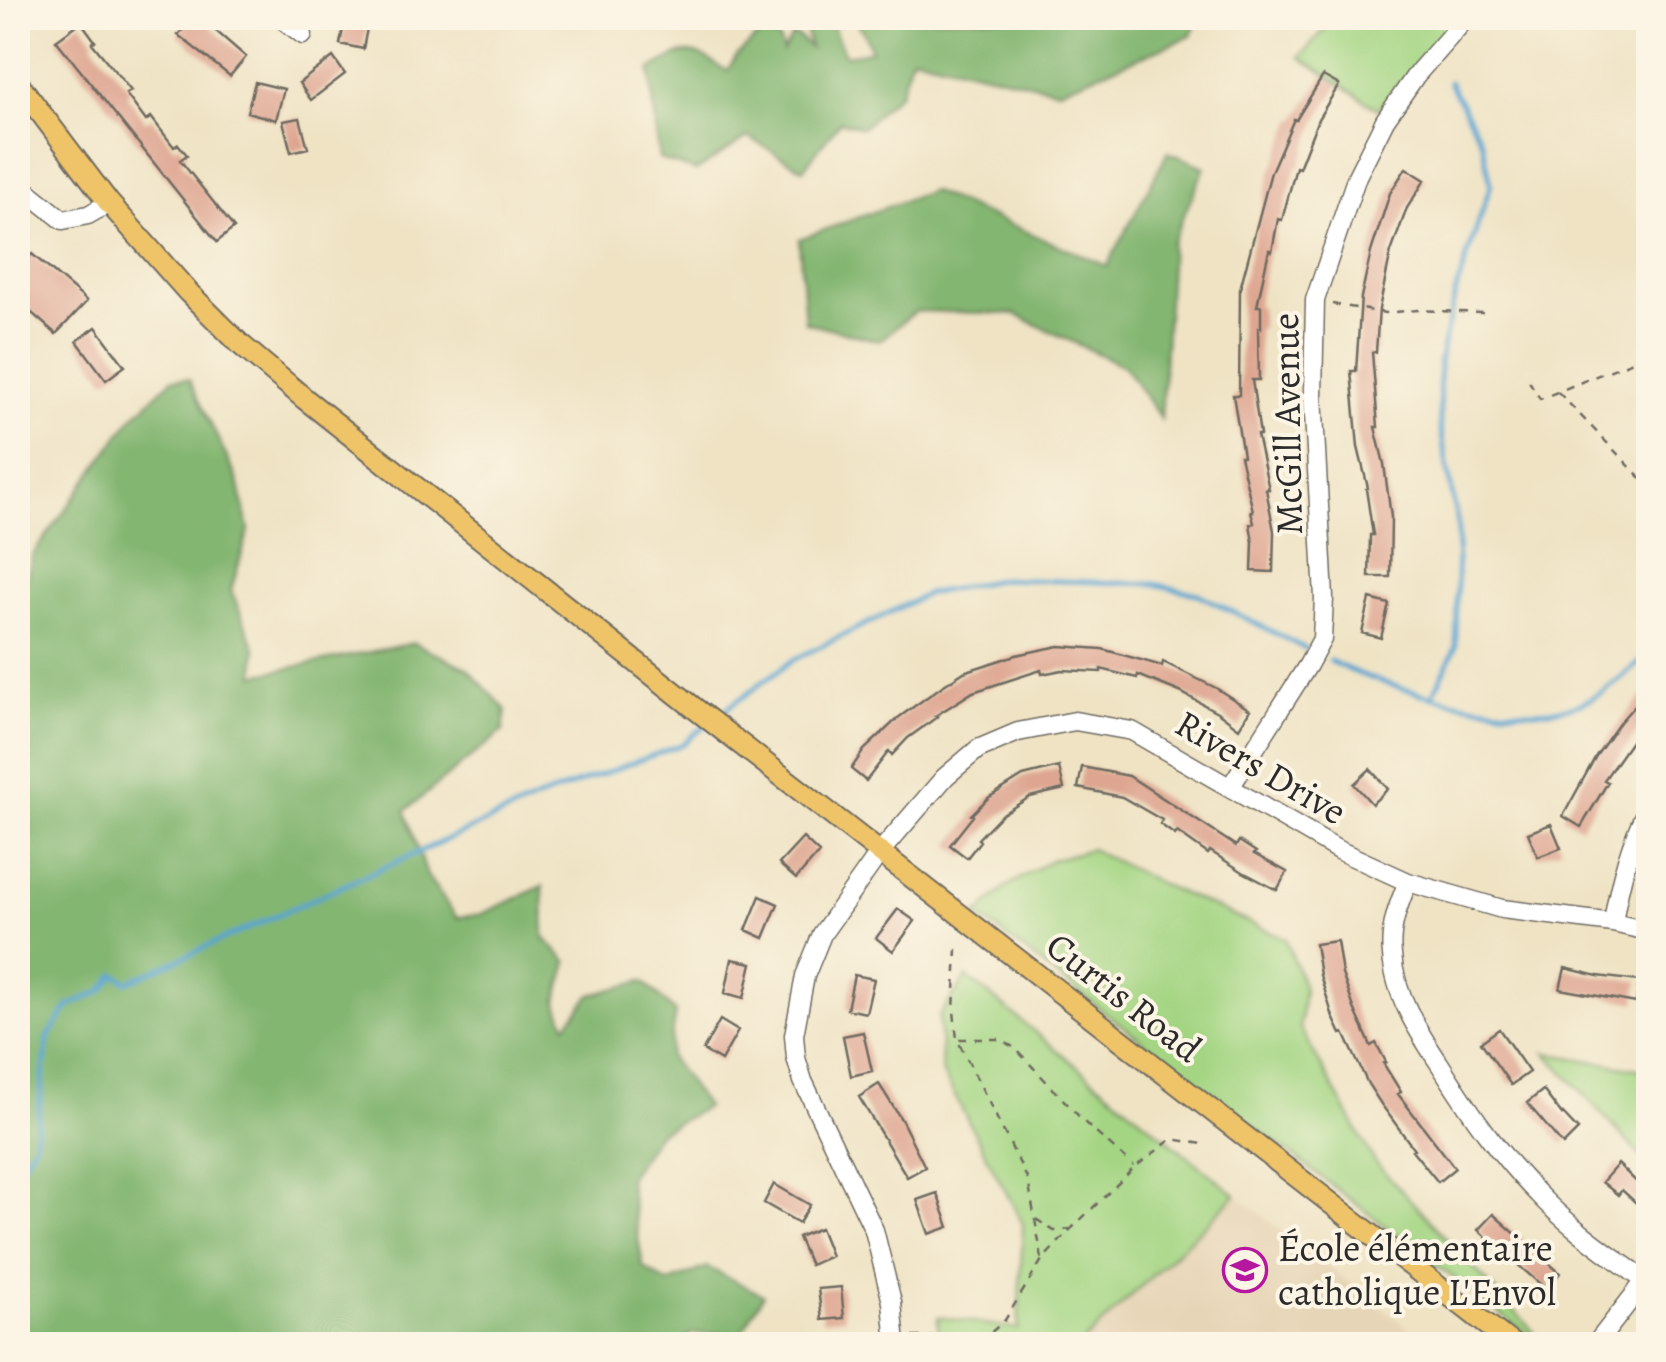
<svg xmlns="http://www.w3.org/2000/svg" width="1666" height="1362" viewBox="0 0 1666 1362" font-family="Alegreya,serif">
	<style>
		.built { fill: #e7d5b7 }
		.green { fill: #a4d583; stroke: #688057; stroke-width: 2.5 }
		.forest { fill: #83b671; stroke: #57704e; stroke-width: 2.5 }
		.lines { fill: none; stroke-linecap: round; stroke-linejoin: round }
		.stream { stroke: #58a4d0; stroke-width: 5 }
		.building { fill: #dea691 }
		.minor-casing { stroke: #706b61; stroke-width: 21 }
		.major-casing { stroke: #706b61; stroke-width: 24 }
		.path { stroke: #706b61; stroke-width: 2.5; stroke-dasharray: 8 8; stroke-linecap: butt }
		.minor { stroke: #fff; stroke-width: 18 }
		.major { stroke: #efc469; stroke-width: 20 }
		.labels { text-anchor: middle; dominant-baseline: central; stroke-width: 8; stroke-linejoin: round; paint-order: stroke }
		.street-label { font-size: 38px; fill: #2b2b2b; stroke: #fcf5e5 }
		.poi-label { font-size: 38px; fill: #2b2b2b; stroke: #fcf5e5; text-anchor: start }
	</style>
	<rect width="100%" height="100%" fill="#fcf5e5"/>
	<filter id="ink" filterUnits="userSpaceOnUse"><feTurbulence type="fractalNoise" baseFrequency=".01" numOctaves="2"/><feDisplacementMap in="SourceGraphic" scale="20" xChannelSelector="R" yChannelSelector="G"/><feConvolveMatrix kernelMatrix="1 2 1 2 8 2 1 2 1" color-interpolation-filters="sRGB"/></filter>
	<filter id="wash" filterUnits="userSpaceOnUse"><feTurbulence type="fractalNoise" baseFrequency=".0048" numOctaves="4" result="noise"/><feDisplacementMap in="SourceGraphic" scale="40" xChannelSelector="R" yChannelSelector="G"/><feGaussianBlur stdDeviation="2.25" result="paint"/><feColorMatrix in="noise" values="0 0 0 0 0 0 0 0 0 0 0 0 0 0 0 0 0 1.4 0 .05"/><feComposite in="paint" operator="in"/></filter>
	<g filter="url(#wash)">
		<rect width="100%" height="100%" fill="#efe3c4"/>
		<path class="built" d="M1236 1195 1428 1344H1081Z"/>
		<path class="green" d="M1335 18H1458L1378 109 1300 57Z
			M1091 849 1163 885 1286 939 1304 988 1300 1028 1375 1162 1545 1344H1540L977 915 1006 887 1051 860Z
			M967 977 1236 1195 1081 1344H938V1317L1018 1329 1023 1224 942 1072 939 1016Z
			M1546 1053 1648 1071V1164Z"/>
		<path class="forest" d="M819 18H836L834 30 845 55 871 51 864 32 853 18H1198L1191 36 1059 90 912 56 900 92 862 128 840 121 803 169 748 137 696 171 659 159 650 70C689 47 689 47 727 71L737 55 763 32 779 39 783 51 793 35 800 38 810 48 805 28Z
			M1168 152 1205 167 1171 244 1161 419 1124 366 1014 314 916 311 879 341 805 322 799 239 931 191 1107 266Z
			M172 379H189L238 481 249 530 231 590 256 650 255 675 414 643 467 668 506 710 503 731 405 811 427 876 457 918 482 914 543 886 544 938 568 962 557 1001 566 1025 591 995 643 981 675 1012 669 1056 706 1107 658 1133 628 1178 643 1267 668 1283 707 1267 763 1295 741 1334H690L682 1344H18V612L32 556 132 418Z"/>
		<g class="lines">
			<path class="stream" d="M1330 661C1385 689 1520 726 1579 704 1606 693 1627 674 1648 655
				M1432 697 1456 647 1458 526 1440 426 1439 362 1456 291 1491 184 1482 142 1449 82
				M714 718 793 660 927 594 1002 579 1154 584 1198 594 1306 649
				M18 1171 35 1142 48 1037 69 1006 102 991 115 974 128 982 549 794 683 744 706 725"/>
		</g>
		<g id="blocks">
			<path class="building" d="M170 18H201L246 57 230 76 178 35 183 29Z
				M345 18H369L363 49 340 44Z
				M81 22 95 41 92 43 131 91 126 94 146 121 151 117 174 147 178 144 187 155 180 160 234 228 217 242 56 40Z
				M333 57 345 74 311 100 299 83Z
				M1323 76 1339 85 1318 119 1299 168 1296 167 1282 220 1278 219 1272 251 1269 250 1257 306H1261V328H1258L1259 380H1252L1260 435H1257L1269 489H1266L1274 531 1273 572 1252 571 1253 542 1250 524 1254 523 1251 511H1253L1240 456H1243L1233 395H1239L1240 289 1271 172 1294 119 1296 120Z
				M255 82 284 89 276 120 247 112Z
				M300 118 308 148 291 152 283 121Z
				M1406 168 1425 180 1407 208 1391 252 1379 309 1376 352H1372L1378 427H1375L1384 464 1391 517 1390 577H1369L1370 535H1373L1366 489 1368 488 1358 447 1351 371H1356L1361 297 1371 252 1390 193Z
				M32 254 87 301 56 334 18 301V271Z
				M96 327 125 366 106 380 77 341Z
				M1370 599 1389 604 1381 638 1362 633Z
				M1059 646 1102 649 1162 666 1163 662 1216 688 1250 710 1239 728 1219 713 1180 692 1138 675 1137 678 1101 669V672L1062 670 1042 674 1041 670 973 692 935 716 937 717 908 738 892 755 889 751 866 781 851 769 864 750 898 718 941 687 964 672 1016 655Z
				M1648 690V717L1604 780 1608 782 1581 827 1563 816 1596 756 1620 722Z
				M1059 767 1064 789 1030 797 1001 815 978 839 980 841 967 858 950 845 973 816 971 815 988 798 1023 776Z
				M1082 767 1129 776 1236 846 1239 841 1256 852 1254 854 1287 872 1277 890 1243 872 1210 851 1208 854 1177 832 1175 835 1160 824 1162 820 1122 797 1078 788Z
				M1370 769 1388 789 1372 804 1354 784Z
				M1551 824 1561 848 1538 857 1528 833Z
				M803 838 819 853 796 879 779 864Z
				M760 896 778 904 764 938 746 930Z
				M898 909 915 921 893 951 876 938Z
				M1337 941 1342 974 1354 1008 1371 1046 1376 1043 1386 1062 1383 1063 1401 1092 1398 1094 1455 1168 1438 1182 1412 1150 1414 1149 1381 1104 1368 1084 1344 1033 1341 1034 1333 1017 1320 975 1315 944Z
				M732 959 752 963 744 998 725 993Z
				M1565 968 1598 976 1639 981 1636 1003 1560 989Z
				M854 975 874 979 866 1013 847 1009Z
				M720 1020 738 1031 721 1061 703 1050Z
				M1499 1029 1529 1072 1511 1085 1481 1042Z
				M863 1032 872 1071 851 1076 843 1036Z
				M879 1084 901 1119 925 1167 907 1177 859 1097Z
				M1543 1090 1562 1115 1563 1114 1578 1130 1563 1145 1527 1103Z
				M1618 1164 1648 1193V1214L1622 1190 1618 1195 1602 1182Z
				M774 1184 810 1205 799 1223 764 1203Z
				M937 1193 949 1227 929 1234 917 1200Z
				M1493 1214 1560 1273 1547 1290 1478 1230Z
				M820 1228 831 1256 810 1265 798 1237Z
				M841 1287 844 1318 822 1320 818 1289Z"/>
		</g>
	</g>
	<g filter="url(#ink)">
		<use href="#blocks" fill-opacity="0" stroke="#706b61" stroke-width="2.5"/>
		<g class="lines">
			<defs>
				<path id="minor" d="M281 18 303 35
					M18 20 21 18
					M18 184 63 220 88 215 109 203
					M1231 786 1308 665 1322 639 1324 598 1313 395 1315 300 1357 176 1385 120 1416 75 1466 18
					M1408 882C1398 905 1389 929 1392 955 1395 996 1419 1033 1441 1066 1470 1112 1500 1156 1538 1194 1570 1228 1608 1253 1645 1281
					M1613 923C1619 883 1630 843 1648 807
					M896 1344 892 1302 874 1230 803 1081 796 1058 794 1035 805 976 822 934 880 852 945 777 978 749 1018 732 1075 721 1132 731 1338 850 1408 882 1502 909 1613 923 1648 931
					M1596 1344 1648 1277"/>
				<path id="major" d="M18 83 109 203 188 292 240 344 305 399 693 707 1512 1344"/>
			</defs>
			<use href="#minor" class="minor-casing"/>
			<use href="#major" class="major-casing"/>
			<path class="path" d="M1332 304 1385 313 1418 310 1483 313
				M1529 381 1540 399 1640 358
				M1558 392 1641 478 1648 494
				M957 949 954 1011 957 1039 1028 1180 1042 1259
				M959 1039H999L1015 1048 1088 1126 1134 1166
				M1036 1219 1054 1231 1070 1229
				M913 1337 987 1336 1005 1320 1042 1260 1072 1228 1135 1167 1172 1139 1209 1145"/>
			<use href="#minor" class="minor"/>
			<use href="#major" class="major"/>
		</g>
	</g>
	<defs>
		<symbol id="school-ring" viewBox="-11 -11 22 22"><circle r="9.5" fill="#fcf5e5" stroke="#b5179e" stroke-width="1.5"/><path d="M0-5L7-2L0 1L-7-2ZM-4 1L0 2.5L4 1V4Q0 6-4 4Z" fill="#b5179e"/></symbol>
	</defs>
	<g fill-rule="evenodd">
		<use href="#school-ring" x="1220" y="1245" width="50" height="50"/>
	</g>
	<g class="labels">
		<g class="street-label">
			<text transform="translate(1287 424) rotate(-91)">McGill Avenue</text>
			<text transform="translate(1261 767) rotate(30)">Rivers Drive</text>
			<text transform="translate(1124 997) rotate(38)">Curtis Road</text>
		</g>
		<g class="poi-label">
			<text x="1278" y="1248">École élémentaire<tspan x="1278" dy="44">catholique L'Envol</tspan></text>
		</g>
	</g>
	<rect width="1666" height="1362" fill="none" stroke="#fcf5e5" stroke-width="60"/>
</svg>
